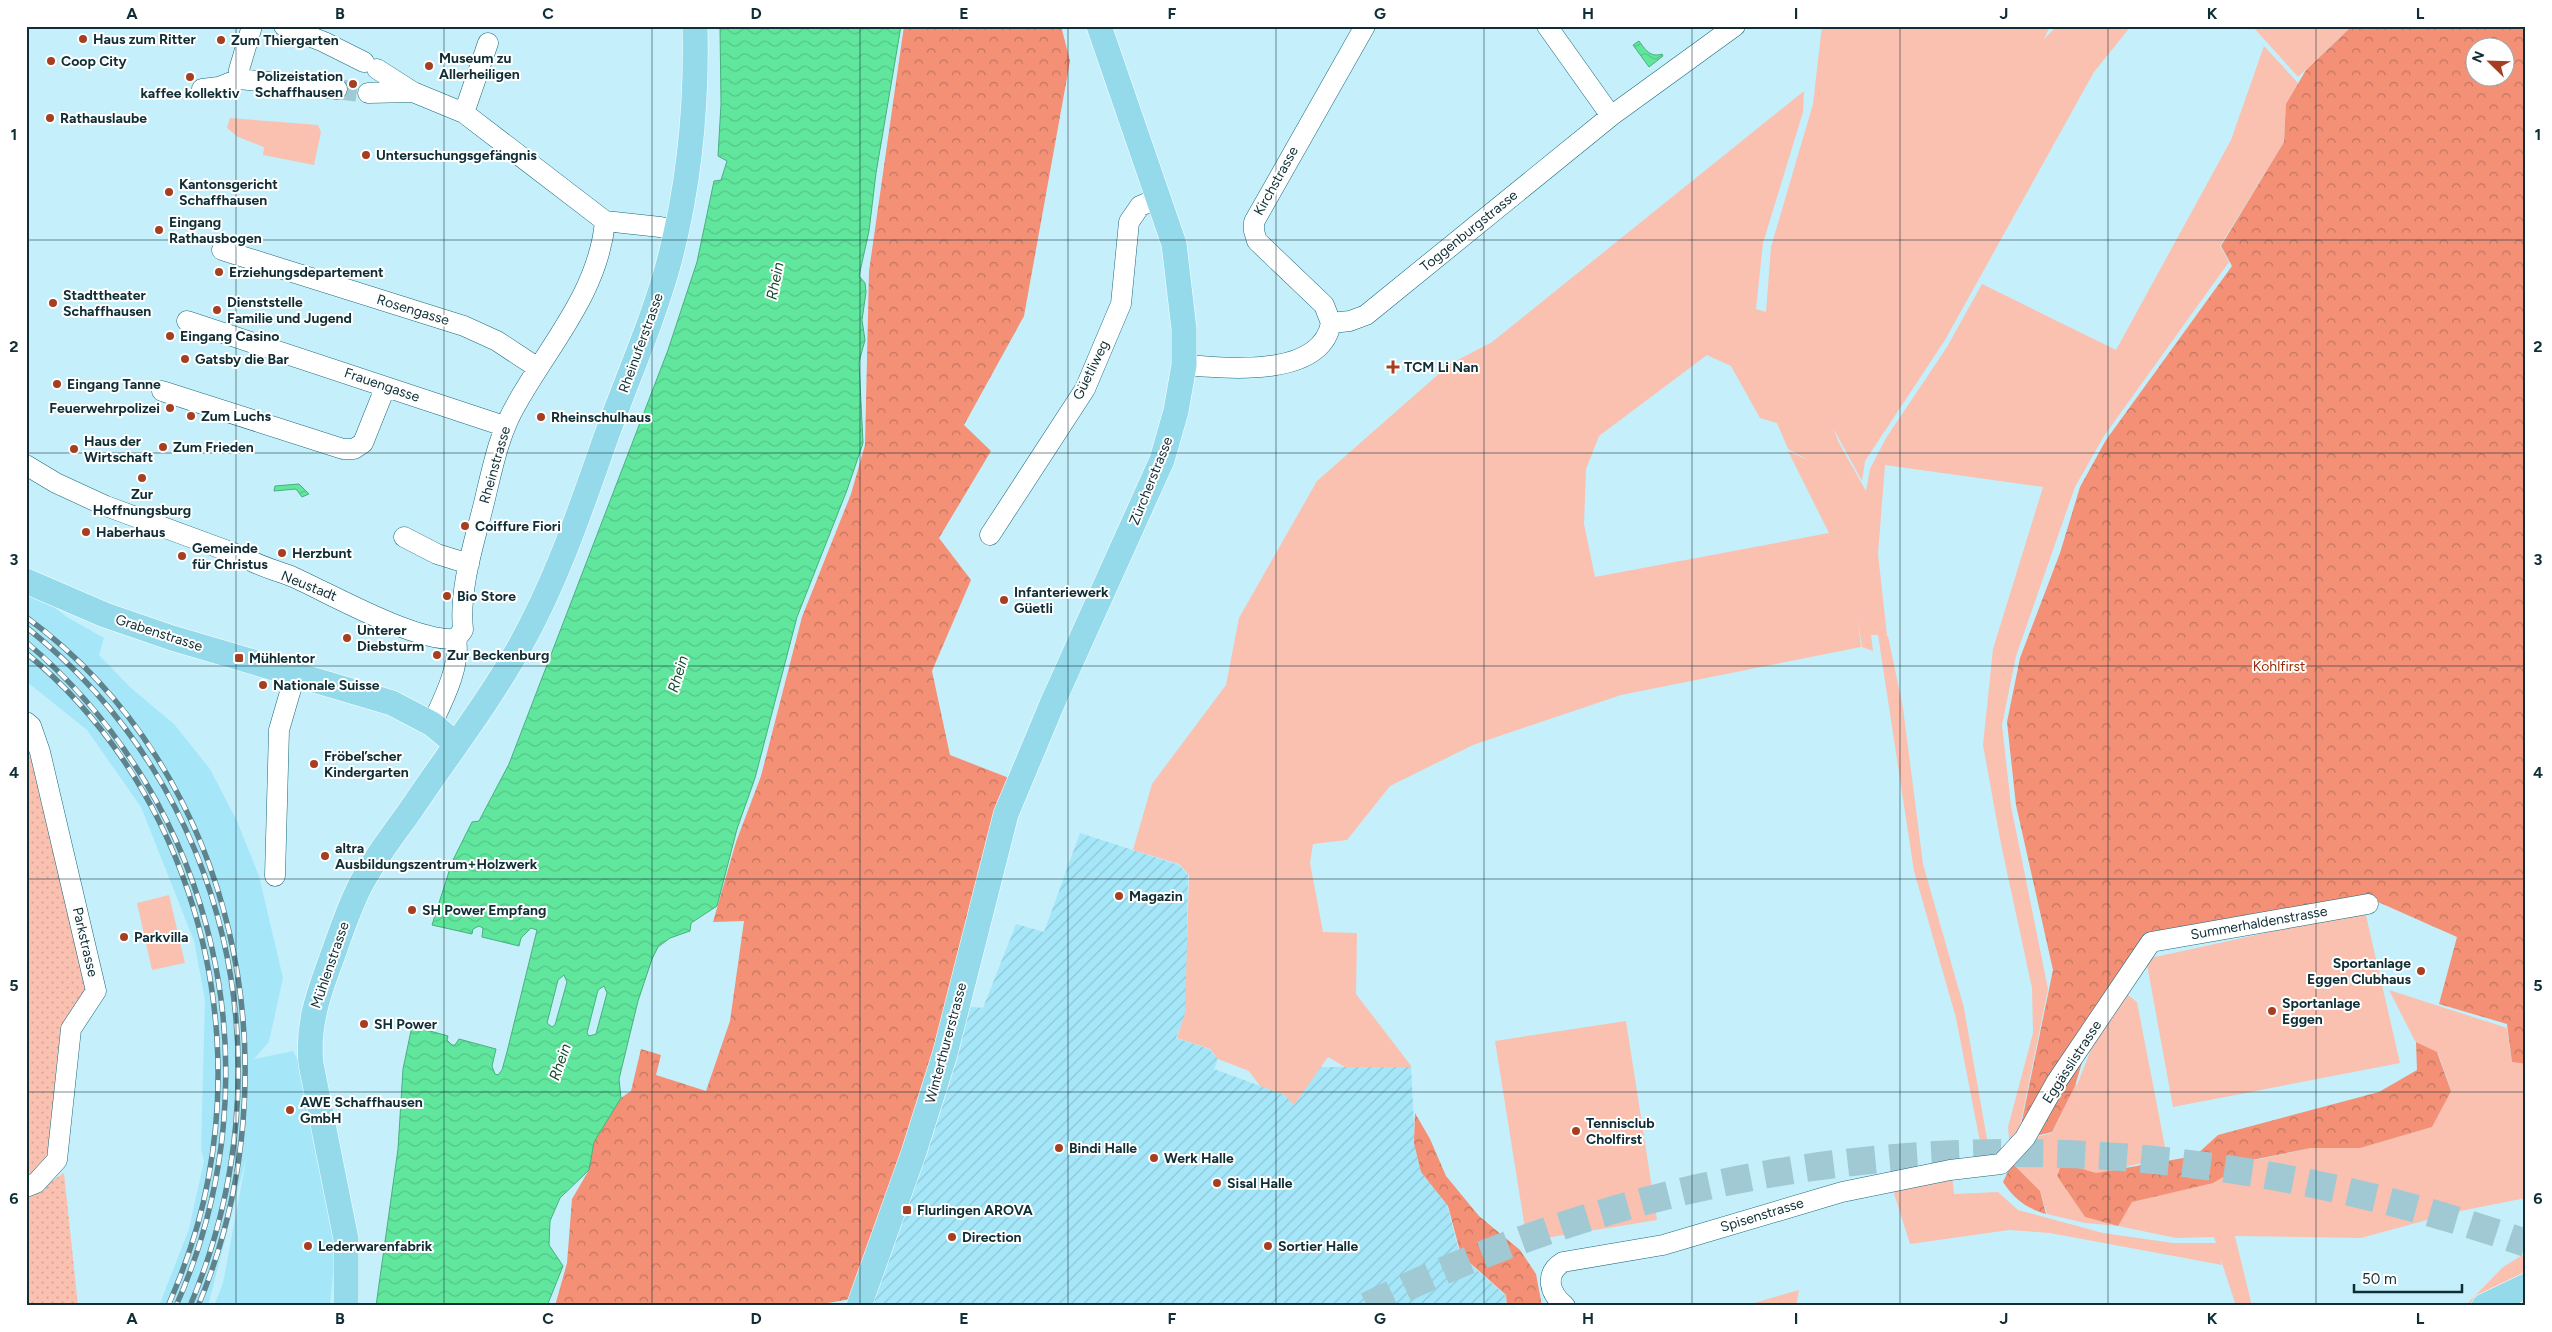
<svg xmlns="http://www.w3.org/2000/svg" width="2552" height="1332" viewBox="0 0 2552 1332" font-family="Figtree,sans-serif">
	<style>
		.built { fill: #a5e7f9 }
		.industrial { fill: url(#industrial-furrows) }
		.green { fill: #fac0b0; fill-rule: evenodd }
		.forest { fill: url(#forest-crowns); fill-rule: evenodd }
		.park { fill: url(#park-dots) }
		.water { fill: url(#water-waves); stroke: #48b07e; fill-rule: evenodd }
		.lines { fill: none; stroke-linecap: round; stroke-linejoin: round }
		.minor-tunnel { stroke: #a1c9d4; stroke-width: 20; stroke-dasharray: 20 10; stroke-linecap: butt }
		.highway-tunnel { stroke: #a1c9d4; stroke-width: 28; stroke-dasharray: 28 14; stroke-linecap: butt }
		.minor-casing { stroke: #19697b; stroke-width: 21 }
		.major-casing { stroke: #fff; stroke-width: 26 }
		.minor { stroke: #fff; stroke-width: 20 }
		.major { stroke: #94daea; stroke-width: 25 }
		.rail-casing { stroke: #5f838c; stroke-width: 5.5 }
		.rail { stroke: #fff; stroke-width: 4; stroke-dasharray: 11; stroke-linecap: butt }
		.grid { fill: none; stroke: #0f2e36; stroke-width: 1; stroke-opacity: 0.55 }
		.poi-dot { fill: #a63e21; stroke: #fff; stroke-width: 2 }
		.labels { text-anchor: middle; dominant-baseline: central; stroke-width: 4; stroke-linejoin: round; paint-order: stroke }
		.poi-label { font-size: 14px; font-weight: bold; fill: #0f2e36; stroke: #fff; text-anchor: start }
		.street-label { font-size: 14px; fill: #0f2e36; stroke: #fff }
		.park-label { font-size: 14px; fill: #962904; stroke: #fff }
		.water-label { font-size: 15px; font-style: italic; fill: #12492c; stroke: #fff }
		.neatline { fill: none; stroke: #0f2e36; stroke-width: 2 }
		.grid-label { font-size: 16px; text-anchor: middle; font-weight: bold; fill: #0f2e36 }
	</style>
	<defs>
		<pattern id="industrial-furrows" width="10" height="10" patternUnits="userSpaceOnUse" patternTransform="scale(1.25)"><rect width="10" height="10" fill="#a5e7f9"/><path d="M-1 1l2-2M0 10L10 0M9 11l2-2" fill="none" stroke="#8dc6d6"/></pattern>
		<pattern id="forest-crowns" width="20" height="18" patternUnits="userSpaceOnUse" patternTransform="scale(1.25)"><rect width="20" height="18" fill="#f39075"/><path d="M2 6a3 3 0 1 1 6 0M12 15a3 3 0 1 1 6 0" fill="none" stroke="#c37661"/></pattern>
		<pattern id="park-dots" width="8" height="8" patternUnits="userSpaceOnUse" patternTransform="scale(1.25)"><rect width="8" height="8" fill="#fac0b0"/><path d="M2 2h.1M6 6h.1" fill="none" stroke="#d5a598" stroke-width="1.8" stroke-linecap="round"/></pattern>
		<pattern id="water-waves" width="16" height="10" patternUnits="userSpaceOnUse" patternTransform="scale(1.25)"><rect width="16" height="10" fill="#61e79d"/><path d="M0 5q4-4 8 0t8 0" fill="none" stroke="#53c688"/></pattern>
	</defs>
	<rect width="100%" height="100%" fill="#c5f0fb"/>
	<path class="built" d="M26 594 54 607 67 617 104 638 99 655 131 688 174 724 210 769 237 821 259 876 283 978 269 1042 254 1059 293 1051 308 1077 338 1218 330 1306H214L223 1283 247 1155 208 1306H159L189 1229 204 1161 201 1149 205 1000 194 941 141 807 87 730 26 681Z"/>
	<path class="industrial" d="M1080 833 1179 865 1188 875 1186 1014 1176 1038 1209 1049 1218 1059 1214 1069 1285 1095 1294 1105 1308 1084 1309 1067H1411L1415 1143 1421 1172 1447 1205 1460 1255 1506 1296V1306H859L957 1005 983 1008 1016 924 1044 932Z"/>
	<path class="green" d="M1822 26H2050L2044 39 2057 26H2131L2094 72 1945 340 1865 461 1862 481 1833 428 1839 443 1866 491 1870 469 1886 438 1947 347 1982 284 2116 350 2231 140 2264 46 2298 83 2286 105 2284 142 2220 246 2229 262 2104 436 2075 487 2016 656 2002 725 2011 806 2048 989 2017 1141 2010 1150 2008 1127 2033 1033 2032 988 2001 844 1983 745 1993 649 2043 487 1885 465 1878 554 1887 635 1885 636H1888L1903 708 1923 864 1964 1008 1987 1139 1995 1161 1988 1162 1980 1142 1956 1018 1914 871 1878 635H1871L1873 651 1862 647 1858 619 1861 647 1621 695 1473 745 1390 786 1347 840 1313 844 1310 863 1323 932 1357 933 1356 994 1412 1067H1345L1328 1057 1294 1105 1285 1095 1260 1086 1249 1071 1218 1059 1210 1049 1177 1038 1185 1013 1189 875 1179 864 1133 850 1152 784 1226 685 1239 618 1317 481 1450 364 1492 342 1804 91 1803 112 1763 243 1756 309 1766 312 1771 247 1813 104ZM1707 355 1731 366 1760 418 1777 423 1788 449 1810 461 1788 451 1829 533 1595 577 1584 524 1586 469 1599 436Z
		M2258 26H2352L2298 77 2255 29Z
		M230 118 318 125 321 132 314 165 263 155 264 147 238 137 227 128Z
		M169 895 185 963 152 970 137 903Z
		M2365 911 2400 1063 2173 1107 2146 959Z
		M2122 990 2137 1002 2167 1157 2095 1174 2063 1163 2057 1176 2085 1217 2117 1226 2132 1202 2213 1182 2251 1161 2311 1148H2359L2432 1127 2451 1090 2438 1053 2415 1041 2389 990 2507 1028 2512 1062 2526 1064V1198L2460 1211 2361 1238 2235 1236 2252 1306H2236L2220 1257 2222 1265 2050 1233 2009 1230 1910 1244 1891 1184 1952 1174 1954 1194 1998 1192 2018 1210 2103 1233 2173 1243H2216L2214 1237 2176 1238 2118 1226 2085 1223 2047 1214 2040 1191 2012 1163 2027 1139 2052 1133 2076 1083 2081 1103 2077 1085 2096 1037Z
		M1626 1021 1657 1220 1527 1241 1495 1041Z
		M2526 1253V1306H2465L2503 1267Z
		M1799 1290 1796 1306H1744Z"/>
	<path class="forest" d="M904 26H1061L1070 61 1024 316 964 425 991 451 939 538 971 580 932 671 950 755 1019 782 862 1297 811 1306H555L567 1263 572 1199 589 1170 594 1142 621 1098 631 1091 641 1049 661 1055 656 1075 706 1091 730 1021 744 921 713 922 736 842 761 776 802 617 851 494 865 445 869 271Z
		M2352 26H2526V1064L2512 1062 2507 1024 2439 1004 2457 937 2369 898 2135 954 2096 1016 2075 1086 2052 1132 2018 1140 2053 970 2016 805 2007 722 2020 658 2060 553 2080 487 2106 440 2232 266 2221 246 2284 142 2286 104 2306 70ZM2474 48H2504V78H2474Z
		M2416 1042 2437 1052 2451 1091 2432 1127 2360 1148H2311L2252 1160 2213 1183 2132 1202 2118 1226 2085 1217 2057 1176 2062 1163 2096 1173 2195 1156 2218 1135 2379 1092 2417 1070Z
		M1415 1113 1430 1139 1446 1176 1479 1216 1520 1250 1536 1274 1542 1306H1507L1506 1295 1461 1255 1448 1206 1421 1172 1414 1143Z
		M2012 1163 2040 1191 2046 1214C2026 1208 2014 1199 2003 1182Z"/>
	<path class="park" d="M26 730 91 989 65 1028 53 1160 28 1177Z
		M64 1173 78 1306H26V1198Z"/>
	<path class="water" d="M720 26H901L876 173 869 231 859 276 865 283 866 292 862 320 865 340 859 362 863 443 847 490 797 617 755 778 737 829 717 906 691 923 690 931 670 938 658 947 652 959 638 1001 619 1079 621 1098 594 1142 589 1170 560 1198 550 1221 549 1245 563 1266 547 1306H376L398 1149 403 1069 412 1026 448 1036 447 1040 452 1045H455L459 1039 496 1049 492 1066 495 1074 498 1075 502 1070 507 1052 537 930 531 928 521 938 519 946 482 937 483 928 479 926 473 929 472 934 432 925 452 862 472 822 479 821 509 764 668 350 697 262 714 181 721 180 727 161 718 156 721 104ZM564 975 567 982 555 1025 552 1027 547 1023 558 980ZM604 986 607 993 596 1034 589 1036 587 1033 598 990Z
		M1639 41C1645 49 1650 58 1662 54L1663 56 1649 67 1633 45Z
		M299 484 309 494 302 497 296 489 274 491 275 486Z"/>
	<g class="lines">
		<path class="minor-tunnel" d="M337 89 368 93"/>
		<path class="highway-tunnel" d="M1367 1306C1738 1123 2137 1107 2526 1243"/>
		<defs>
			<path id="minor" d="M284 26 324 42 364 62
				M1547 26 1611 116
				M377 69 413 92 464 113 605 221 660 227 677 231
				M239 79V70L252 26
				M202 89 219 87 239 79 337 89
				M368 93 413 92
				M464 113 488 43
				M222 250 464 326 497 341 538 368
				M187 321 504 426
				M1331 323 1350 321 1366 315 1611 116 1735 26
				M1331 323 1324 305 1257 241 1254 231V222L1365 26
				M1184 365C1225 368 1321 379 1331 323
				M162 391 343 449H354L363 443 385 388
				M26 465 56 483 106 506 244 557C260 567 276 570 293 577 333 595 415 642 456 639
				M990 535 1085 389 1121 304 1129 222 1140 206 1159 198
				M404 537 437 554 469 564
				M26 722 31 726 40 752 96 991 71 1029 57 1160 36 1183 26 1187
				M432 724C443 700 461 666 456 639L463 630C459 589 473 547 483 507 492 471 498 435 517 403 550 344 599 291 605 221
				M275 876 279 730 295 675
				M1565 1306C1549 1293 1544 1274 1563 1262L1663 1245 1842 1192 1950 1170 2001 1164 2025 1138 2057 1081 2151 942 2368 904"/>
			<path id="major" d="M26 581 105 615 172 638 392 703 432 724 456 744
				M346 1306V1239L311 1064C307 1026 318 995 331 960 340 935 348 910 360 886 374 859 393 835 410 811 447 756 488 703 520 646 557 580 581 508 606 437 627 379 653 321 669 262 689 186 697 105 695 26
				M859 1306 914 1152 945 1054 1006 814 1052 704 1162 460 1176 411 1184 365V329L1174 244 1099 26
				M2484 1306 2526 1286"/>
		</defs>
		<use href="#minor" class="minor-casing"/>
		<use href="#major" class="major-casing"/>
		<use href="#minor" class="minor"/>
		<use href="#major" class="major"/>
		<defs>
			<path id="rail" d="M26 617C238 772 298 1070 198 1306
				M26 627C232 790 291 1068 190 1306
				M26 642C219 805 279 1075 176 1306
				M26 653C179 778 245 989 208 1180 200 1224 186 1265 168 1306"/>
		</defs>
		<use href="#rail" class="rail-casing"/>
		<use href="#rail" class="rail"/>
	</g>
	<path class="grid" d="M236 26V1306M444 26V1306M652 26V1306M860 26V1306M1068 26V1306M1276 26V1306M1484 26V1306M1692 26V1306M1900 26V1306M2108 26V1306M2316 26V1306M26 240H2526M26 453H2526M26 666H2526M26 879H2526M26 1092H2526"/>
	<g class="poi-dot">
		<circle cx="83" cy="39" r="5"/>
		<circle cx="221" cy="40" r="5"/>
		<circle cx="51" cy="61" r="5"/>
		<circle cx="429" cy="66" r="5"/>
		<circle cx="190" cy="77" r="5"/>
		<circle cx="353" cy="84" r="5"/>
		<circle cx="50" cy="118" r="5"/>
		<circle cx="366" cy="155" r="5"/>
		<circle cx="169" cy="192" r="5"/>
		<circle cx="159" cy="230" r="5"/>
		<circle cx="219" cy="272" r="5"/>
		<circle cx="53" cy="303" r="5"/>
		<circle cx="217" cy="310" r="5"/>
		<circle cx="170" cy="336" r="5"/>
		<circle cx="185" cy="359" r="5"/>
		<path d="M1390.5 359.5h5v5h5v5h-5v5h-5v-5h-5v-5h5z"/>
		<circle cx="57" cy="384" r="5"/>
		<circle cx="170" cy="408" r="5"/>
		<circle cx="191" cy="416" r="5"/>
		<circle cx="541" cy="417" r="5"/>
		<circle cx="163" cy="447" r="5"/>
		<circle cx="74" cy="449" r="5"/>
		<circle cx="142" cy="478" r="5"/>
		<circle cx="465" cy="526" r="5"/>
		<circle cx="86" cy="532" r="5"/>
		<circle cx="282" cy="553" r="5"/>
		<circle cx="182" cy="556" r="5"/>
		<circle cx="447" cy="596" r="5"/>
		<circle cx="1004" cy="600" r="5"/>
		<circle cx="347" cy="638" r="5"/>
		<circle cx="437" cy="655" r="5"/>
		<rect x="234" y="653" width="10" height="10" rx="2.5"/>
		<circle cx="263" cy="685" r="5"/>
		<circle cx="314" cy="764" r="5"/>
		<circle cx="325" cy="856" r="5"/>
		<circle cx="1119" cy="896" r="5"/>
		<circle cx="412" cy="910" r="5"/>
		<circle cx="124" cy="937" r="5"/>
		<circle cx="2421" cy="971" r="5"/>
		<circle cx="2272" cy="1011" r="5"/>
		<circle cx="364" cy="1024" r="5"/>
		<circle cx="290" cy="1110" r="5"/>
		<circle cx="1576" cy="1131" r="5"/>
		<circle cx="1059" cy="1148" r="5"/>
		<circle cx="1154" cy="1158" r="5"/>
		<circle cx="1217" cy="1183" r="5"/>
		<rect x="902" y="1205" width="10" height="10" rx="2.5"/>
		<circle cx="952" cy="1237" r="5"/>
		<circle cx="308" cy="1246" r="5"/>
		<circle cx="1268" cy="1246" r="5"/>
	</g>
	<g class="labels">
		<g class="poi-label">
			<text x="93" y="39">Haus zum Ritter</text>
			<text x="231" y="40">Zum Thiergarten</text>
			<text x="439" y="58">Museum zu<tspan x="439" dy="16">Allerheiligen</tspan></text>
			<text x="61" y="61">Coop City</text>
			<text x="343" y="76" text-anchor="end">Polizeistation<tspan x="343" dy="16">Schaffhausen</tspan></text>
			<text x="190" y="93" text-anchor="middle">kaffee kollektiv</text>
			<text x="60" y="118">Rathauslaube</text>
			<text x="376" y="155">Untersuchungsgefängnis</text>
			<text x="179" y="184">Kantonsgericht<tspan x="179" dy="16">Schaffhausen</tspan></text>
			<text x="169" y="222">Eingang<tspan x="169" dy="16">Rathausbogen</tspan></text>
			<text x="229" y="272">Erziehungsdepartement</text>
			<text x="63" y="295">Stadttheater<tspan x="63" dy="16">Schaffhausen</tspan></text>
			<text x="227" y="302">Dienststelle<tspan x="227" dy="16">Familie und Jugend</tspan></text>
			<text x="180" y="336">Eingang Casino</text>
			<text x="195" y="359">Gatsby die Bar</text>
			<text x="1404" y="367">TCM Li Nan</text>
			<text x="67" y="384">Eingang Tanne</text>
			<text x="160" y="408" text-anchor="end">Feuerwehrpolizei</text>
			<text x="201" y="416">Zum Luchs</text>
			<text x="551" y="417">Rheinschulhaus</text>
			<text x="84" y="441">Haus der<tspan x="84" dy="16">Wirtschaft</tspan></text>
			<text x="173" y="447">Zum Frieden</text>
			<text x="142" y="494" text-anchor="middle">Zur<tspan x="142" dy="16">Hoffnungsburg</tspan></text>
			<text x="475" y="526">Coiffure Fiori</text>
			<text x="96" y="532">Haberhaus</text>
			<text x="192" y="548">Gemeinde<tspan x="192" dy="16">für Christus</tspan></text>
			<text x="292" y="553">Herzbunt</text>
			<text x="1014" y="592">Infanteriewerk<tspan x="1014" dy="16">Güetli</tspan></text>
			<text x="457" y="596">Bio Store</text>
			<text x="357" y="630">Unterer<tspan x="357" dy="16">Diebsturm</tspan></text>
			<text x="447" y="655">Zur Beckenburg</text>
			<text x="249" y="658">Mühlentor</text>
			<text x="273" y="685">Nationale Suisse</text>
			<text x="324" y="756">Fröbel’scher<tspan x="324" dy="16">Kindergarten</tspan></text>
			<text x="335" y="848">altra<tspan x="335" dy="16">Ausbildungszentrum+Holzwerk</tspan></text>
			<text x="1129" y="896">Magazin</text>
			<text x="422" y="910">SH Power Empfang</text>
			<text x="134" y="937">Parkvilla</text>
			<text x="2411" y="963" text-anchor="end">Sportanlage<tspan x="2411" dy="16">Eggen Clubhaus</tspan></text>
			<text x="2282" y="1003">Sportanlage<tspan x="2282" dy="16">Eggen</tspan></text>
			<text x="374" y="1024">SH Power</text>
			<text x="300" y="1102">AWE Schaffhausen<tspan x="300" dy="16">GmbH</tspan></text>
			<text x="1586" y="1123">Tennisclub<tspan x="1586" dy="16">Cholfirst</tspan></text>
			<text x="1069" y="1148">Bindi Halle</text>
			<text x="1164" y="1158">Werk Halle</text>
			<text x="1227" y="1183">Sisal Halle</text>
			<text x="917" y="1210">Flurlingen AROVA</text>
			<text x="962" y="1237">Direction</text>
			<text x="318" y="1246">Lederwarenfabrik</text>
			<text x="1278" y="1246">Sortier Halle</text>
		</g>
		<g class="street-label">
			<text transform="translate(1276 181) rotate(-61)">Kirchstrasse</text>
			<text transform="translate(1469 231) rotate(-39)">Toggenburgstrasse</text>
			<text transform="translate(413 310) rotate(17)">Rosengasse</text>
			<text transform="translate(641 343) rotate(-70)">Rheinuferstrasse</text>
			<text transform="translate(1091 370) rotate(-64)">Güetliweg</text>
			<text transform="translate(382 385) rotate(19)">Frauengasse</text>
			<text transform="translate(495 465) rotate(-74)">Rheinstrasse</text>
			<text transform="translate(1151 481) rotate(-68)">Zürcherstrasse</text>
			<text transform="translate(309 586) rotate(22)">Neustadt</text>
			<text transform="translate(159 633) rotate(18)">Grabenstrasse</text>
			<text transform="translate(2259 923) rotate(-10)">Summerhaldenstrasse</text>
			<text transform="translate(85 942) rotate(77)">Parkstrasse</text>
			<text transform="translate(330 965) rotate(-71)">Mühlenstrasse</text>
			<text transform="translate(946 1043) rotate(-75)">Winterthurerstrasse</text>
			<text transform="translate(2072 1062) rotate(-57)">Eggässlistrasse</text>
			<text transform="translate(1762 1215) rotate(-17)">Spisenstrasse</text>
		</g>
		<g class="park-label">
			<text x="2279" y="666">Kohlfirst</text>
		</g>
		<g class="water-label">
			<text transform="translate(775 281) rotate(-79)">Rhein</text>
			<text transform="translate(678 674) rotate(-73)">Rhein</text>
			<text transform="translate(560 1062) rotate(-71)">Rhein</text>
		</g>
	</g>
	<rect width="2552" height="1332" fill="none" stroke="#ffffff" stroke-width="55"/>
	<g transform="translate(2490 62) rotate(293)"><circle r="24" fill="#ffffff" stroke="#9fabaf"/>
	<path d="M0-4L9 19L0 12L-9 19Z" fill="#a63e21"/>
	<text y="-8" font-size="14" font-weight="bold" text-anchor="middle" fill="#0f2e36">N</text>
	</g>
	<path d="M2354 1284v8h108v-8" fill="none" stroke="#0f2e36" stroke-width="2.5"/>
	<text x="2362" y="1284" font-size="15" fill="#0f2e36" stroke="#ffffff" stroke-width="4" paint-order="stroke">50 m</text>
	<rect x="28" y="28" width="2496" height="1276" class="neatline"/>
	<g class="grid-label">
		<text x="132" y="19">A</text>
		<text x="340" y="19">B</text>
		<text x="548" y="19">C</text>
		<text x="756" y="19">D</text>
		<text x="964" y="19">E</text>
		<text x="1172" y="19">F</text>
		<text x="1380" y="19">G</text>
		<text x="1588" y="19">H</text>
		<text x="1796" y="19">I</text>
		<text x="2004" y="19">J</text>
		<text x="2212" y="19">K</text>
		<text x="2420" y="19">L</text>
		<text x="14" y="140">1</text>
		<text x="2538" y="140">1</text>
		<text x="14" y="352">2</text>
		<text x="2538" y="352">2</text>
		<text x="14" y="565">3</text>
		<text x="2538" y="565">3</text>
		<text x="14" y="778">4</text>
		<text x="2538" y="778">4</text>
		<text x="14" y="991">5</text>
		<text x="2538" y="991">5</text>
		<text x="14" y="1204">6</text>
		<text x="2538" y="1204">6</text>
		<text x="132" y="1324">A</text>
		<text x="340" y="1324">B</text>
		<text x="548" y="1324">C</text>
		<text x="756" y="1324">D</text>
		<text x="964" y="1324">E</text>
		<text x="1172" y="1324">F</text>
		<text x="1380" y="1324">G</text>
		<text x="1588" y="1324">H</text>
		<text x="1796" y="1324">I</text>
		<text x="2004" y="1324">J</text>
		<text x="2212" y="1324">K</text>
		<text x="2420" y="1324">L</text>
	</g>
</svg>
